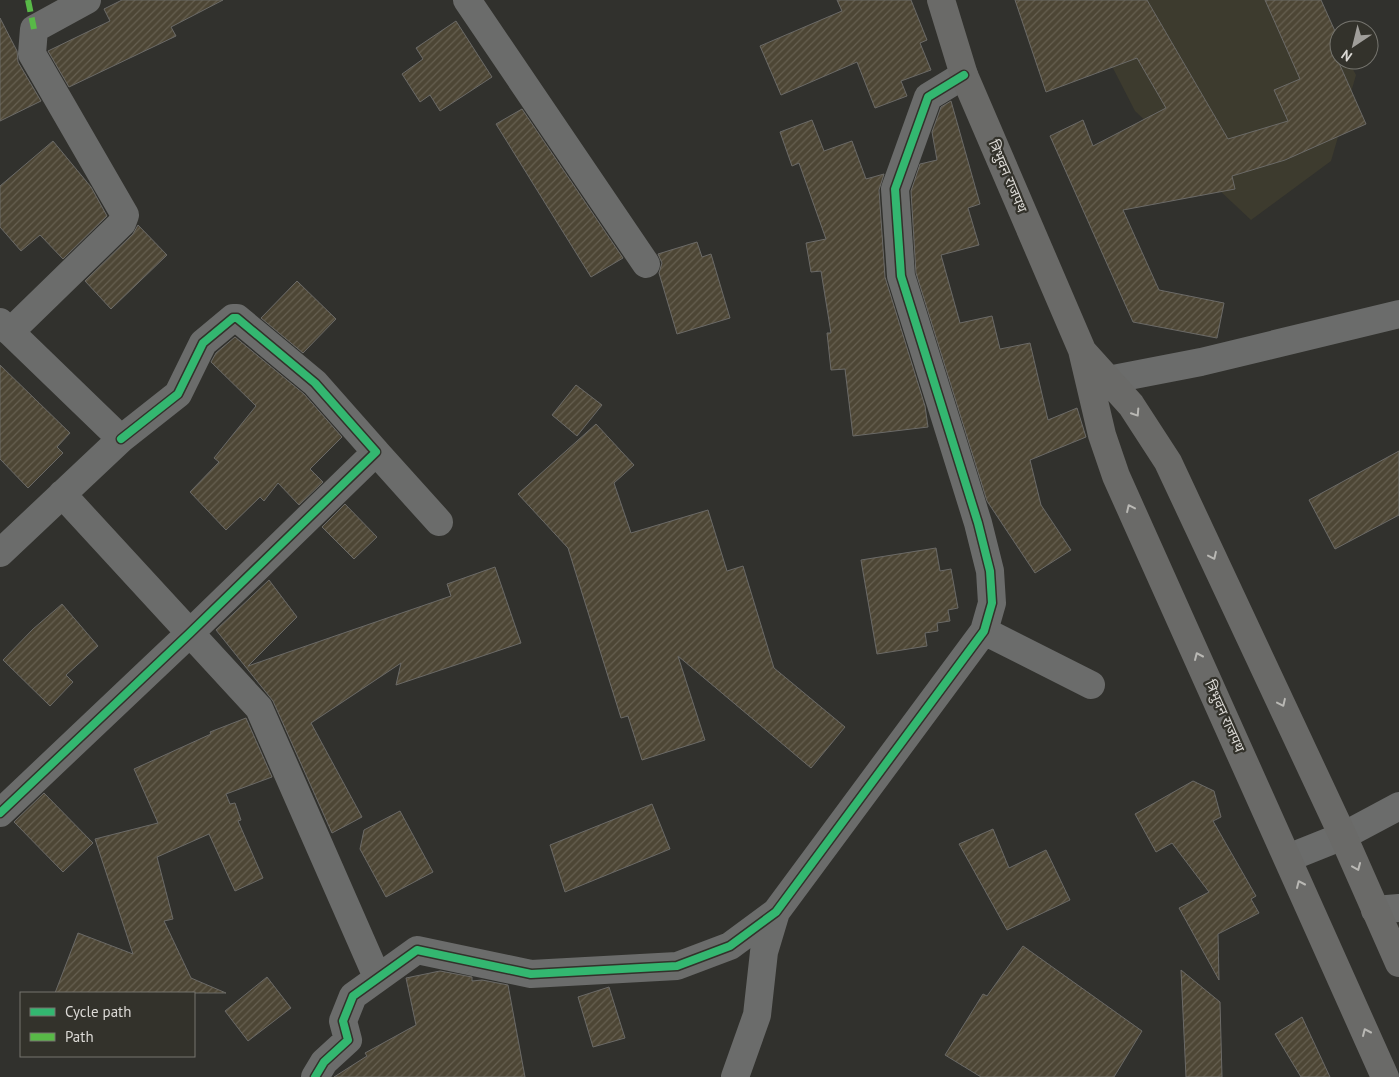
<svg xmlns="http://www.w3.org/2000/svg" width="1399" height="1077" viewBox="0 0 1399 1077" font-family="'PT Sans','Noto Sans Devanagari',sans-serif">
	<style>
		.built { fill: #3d3b2e }
		.building { fill: url(#building-hatch); stroke: #6b6a67 }
		.lines { fill: none; stroke-linecap: round; stroke-linejoin: round }
		.minor { stroke: #6b6c6b; stroke-width: 28 }
		.trunk { stroke: #6a6a68; stroke-width: 28 }
		.quiet { stroke: #58b947; stroke-width: 6; stroke-dasharray: 12 6; stroke-linecap: butt }
		.cycleway-casing { stroke: #33322b; stroke-width: 11 }
		.cycleway { stroke: #33b770; stroke-width: 8 }
		.oneway { stroke: #b9b8b4 }
		.labels { text-anchor: middle; dominant-baseline: central; stroke-width: 4.5; stroke-linejoin: round; paint-order: stroke }
		.street-label { font-size: 14px; fill: #dbd9d5; stroke: #33322b }
	</style>
	<defs>
		<pattern id="building-hatch" width="6" height="6" patternUnits="userSpaceOnUse" patternTransform="scale(1.25)"><rect width="6" height="6" fill="#4d4635"/><path d="M-1 1l2-2M0 6l6-6M5 7l2-2" fill="none" stroke="#666051"/></pattern>
	</defs>
	<rect width="100%" height="100%" fill="#31312d"/>
	<path class="built" d="M1078 0H1315L1339 60H1348L1356 75 1331 161 1251 220 1135 111Z"/>
	<path class="building" d="M122 0H223L171 27 176 36 69 87 48 51 110 21 104 9Z
		M837 0H911L927 40 920 43 931 70 901 81 907 96 875 108 857 62 781 95 760 46 842 11Z
		M1015 0H1147L1228 139 1288 121 1274 90 1300 79 1265 0H1321L1339 40V63L1366 124 1285 160 1232 176 1235 189 1123 210 1159 290 1224 303 1217 338 1133 322 1050 136 1083 120 1093 146 1166 108 1137 58 1046 92Z
		M0 18 17 51 18 62 41 101 0 121Z
		M456 21 492 77 440 111 430 95 420 102 402 74 423 59 416 48Z
		M951 101 980 204 968 208 979 245 941 255 960 323 992 316 1000 349 1030 343 1048 420 1077 408 1086 437 1030 460 1041 505 1071 550 1035 573 987 501 916 273 911 191 920 164 937 160 932 132 941 107Z
		M522 109 623 258 591 277 496 124Z
		M812 120 824 151 852 141 866 179 884 174 879 190 885 277 925 406 928 427 853 436 845 369 831 370 827 333H831L821 271 811 272 806 243 826 239 799 163 792 166 780 132Z
		M53 141 91 187 107 216 63 259 40 235 21 251 0 227V186Z
		M138 225 167 255 111 309 85 281 133 234Z
		M697 242 702 257 711 254 730 318 677 334 659 273 662 263 658 254Z
		M297 281 336 319 303 353 261 318Z
		M235 337 304 394 342 437 310 469 323 482 299 505 278 483 264 501 260 497 226 530 190 492 219 462 214 458 256 406 211 362 216 353Z
		M0 365 70 433 57 447 63 453 28 488 0 459Z
		M576 385 602 405 577 436 552 415Z
		M596 424 634 465 614 483 631 533 708 510 727 571 743 566 774 668 845 727 811 768 678 656 705 740 642 760 628 716 621 718 568 548 518 494Z
		M1399 451V515L1335 549 1309 500Z
		M345 504 377 537 354 559 322 527Z
		M936 548 940 571 951 569 958 608 948 610 950 621 937 623 938 631 925 633 927 646 877 654 861 560Z
		M495 567 521 643 396 685 401 663 311 723 362 817 332 833 273 701 216 630 269 580 297 617 248 666 451 596 447 584Z
		M62 604 98 646 66 675 73 682 50 706 3 660 33 629Z
		M246 718 272 777 226 794 230 804 235 803 241 820 238 821 263 878 235 891 209 834 157 857 173 919 164 921 191 978 226 993H55L78 933 133 954 95 839 158 823 134 769 211 734 210 732Z
		M1193 781 1214 791 1221 817 1213 821 1256 896 1251 899 1259 913 1218 934 1219 980 1179 908 1209 892 1172 843 1156 852 1135 814Z
		M44 793 93 843 63 872 14 822Z
		M652 804 670 849 565 892 550 845Z
		M400 811 433 872 386 897 360 849 364 830Z
		M993 829 1009 868 1046 850 1070 900 1007 930 959 844Z
		M1023 946 1142 1031 1114 1077H981L945 1055 983 994 987 996Z
		M1181 970 1220 1002 1222 1077H1186Z
		M440 971 472 977V981L482 980 508 985 525 1077H334L367 1056 365 1053 416 1025 406 978Z
		M267 977 291 1008 248 1041 225 1011Z
		M609 987 625 1038 593 1047 578 997Z
		M1302 1017 1330 1077H1301L1275 1034Z"/>
	<g class="lines">
		<path class="minor" d="M467 0 646 264
			M0 322 121 439 0 553
			M10 332 122 223 125 215 32 54 34 29 87 0
			M1108 380 1201 362 1399 314
			M376 452 439 522
			M62 494 259 708 377 977
			M984 631 1091 685
			M0 813 190 633 376 452 315 383 237 318H233L203 343 178 394 121 439
			M1288 858 1343 836 1399 806
			M1375 910 1399 908
			M315 1077 324 1062 348 1040 343 1021 353 996 417 950 531 974 677 966 730 946 776 912 984 631 992 603 990 571 978 523 901 276 895 189 928 97 964 75
			M735 1077 757 1015 764 952 776 912"/>
		<path class="trunk" d="M941 0 964 75 1082 350 1102 435 1116 476 1385 1077
			M1084 353 1131 405 1168 462 1343 836 1399 963"/>
		<path class="quiet" d="M28 0 34 29"/>
		<defs>
			<path id="cycleway" d="M0 813 190 633 376 452 315 383 237 318H233L203 343 178 394 121 439
				M315 1077 324 1062 348 1040 343 1021 353 996 417 950 531 974 677 966 730 946 776 912 984 631 992 603 990 571 978 523 901 276 895 189 928 97 964 75"/>
		</defs>
		<use href="#cycleway" class="cycleway-casing"/>
		<use href="#cycleway" class="cycleway"/>
	</g>
	<defs><path id="oneway-chevron" d="M-2-3.5L2.5 0L-2 3.5" fill="none" stroke-width="1.6" stroke-linecap="round" stroke-linejoin="round" transform="scale(1.25)"/></defs>
	<g class="oneway">
		<use href="#oneway-chevron" transform="translate(1136 413) rotate(57)"/>
		<use href="#oneway-chevron" transform="translate(1130 508) rotate(-115)"/>
		<use href="#oneway-chevron" transform="translate(1213 556) rotate(65)"/>
		<use href="#oneway-chevron" transform="translate(1198 656) rotate(-114)"/>
		<use href="#oneway-chevron" transform="translate(1282 703) rotate(65)"/>
		<use href="#oneway-chevron" transform="translate(1357 867) rotate(67)"/>
		<use href="#oneway-chevron" transform="translate(1300 884) rotate(-114)"/>
		<use href="#oneway-chevron" transform="translate(1366 1032) rotate(-114)"/>
	</g>
	<g class="labels">
		<g class="street-label">
			<text transform="translate(1008 176) rotate(67)">त्रिभुवन राजपथ</text>
			<text transform="translate(1225 716) rotate(66)">त्रिभुवन राजपथ</text>
		</g>
	</g>
	<rect x="20" y="992" width="175" height="65" fill="#33322b" stroke="#76756f"/>
	<rect x="30" y="1008" width="25" height="8" fill="#33b770" stroke="#76756f"/>
	<text x="65" y="1017" font-size="15" fill="#dbd9d5">Cycle path</text>
	<rect x="30" y="1033" width="25" height="8" fill="#58b947" stroke="#76756f"/>
	<text x="65" y="1042" font-size="15" fill="#dbd9d5">Path</text>
	<g transform="translate(1354 45) rotate(215)"><circle r="24" fill="#33322b" stroke="#76756f"/>
	<path d="M0-4L9 19L0 12L-9 19Z" fill="#a09e9a"/>
	<text y="-8" font-size="14" font-weight="bold" text-anchor="middle" fill="#dbd9d5">N</text>
	</g>
</svg>
